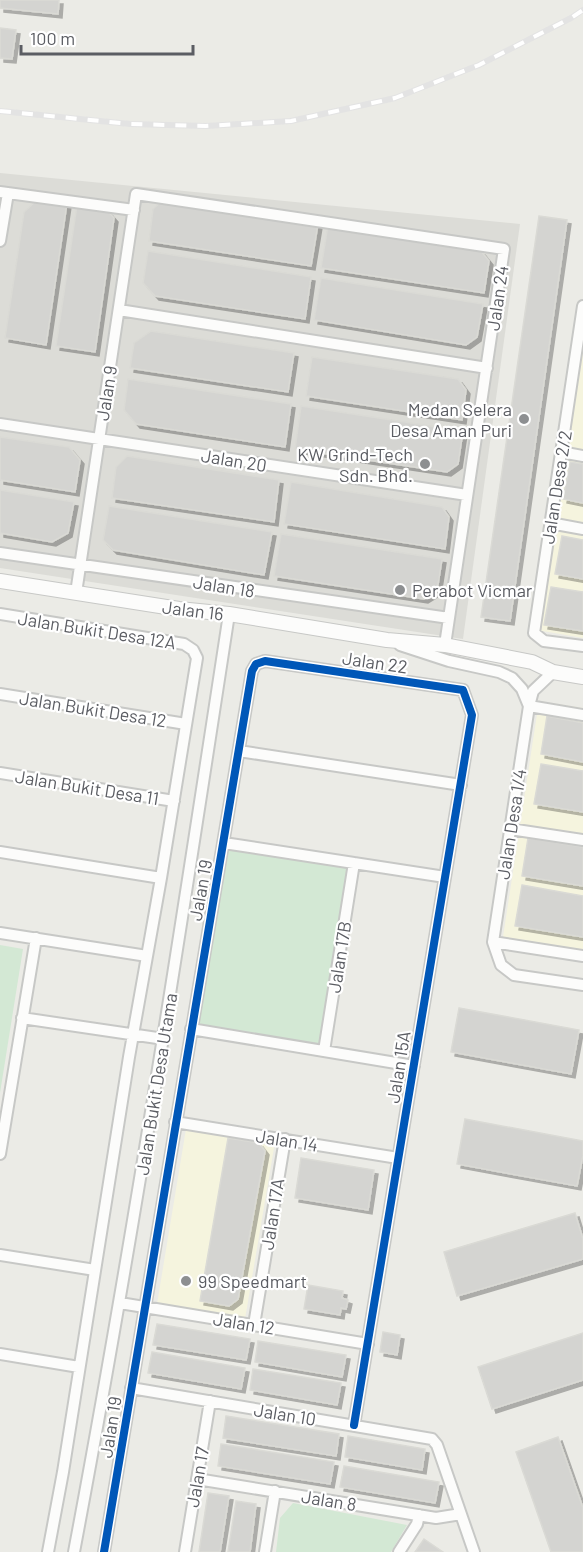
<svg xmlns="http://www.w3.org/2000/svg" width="583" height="1552" viewBox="0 0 583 1552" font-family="Barlow,sans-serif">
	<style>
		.commercial { fill: #f5f4de }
		.industrial { fill: #dcdcd7 }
		.green { fill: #d3e8d4 }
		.building { fill: #d4d4d1; stroke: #dadad5; stroke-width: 1.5; filter: url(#shadow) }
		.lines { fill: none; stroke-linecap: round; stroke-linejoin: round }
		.minor-casing { stroke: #c7c8c6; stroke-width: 14 }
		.tertiary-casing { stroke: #c7c8c6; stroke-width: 16 }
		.minor { stroke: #fcfcfb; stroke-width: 10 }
		.tertiary { stroke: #fcfcfb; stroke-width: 14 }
		.rail-casing { stroke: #e3e3e3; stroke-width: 6 }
		.rail { stroke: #fff; stroke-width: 4; stroke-dasharray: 11; stroke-linecap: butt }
		.cycleway-casing { stroke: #fff; stroke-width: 11 }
		.cycleway { stroke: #0057b8; stroke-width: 8 }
		.poi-dot { fill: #8d8f91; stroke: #fff; stroke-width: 2 }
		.labels { text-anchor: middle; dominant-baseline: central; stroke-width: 4.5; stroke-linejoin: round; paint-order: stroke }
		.street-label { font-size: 18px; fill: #5b5d63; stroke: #fff }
		.poi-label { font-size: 18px; fill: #5b5d63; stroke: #fff; text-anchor: end }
	</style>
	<defs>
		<filter id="shadow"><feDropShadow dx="4" dy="4" stdDeviation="0" flood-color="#0004"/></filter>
	</defs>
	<rect width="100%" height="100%" fill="#ebebe6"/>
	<path class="commercial" d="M583 343V638L537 630Z
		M539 701 583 708V962L501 950Z
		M186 1129 275 1142 245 1319 157 1304Z"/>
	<path class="industrial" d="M0 173 520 224 463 639 0 568Z"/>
	<path class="green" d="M224 843 354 863 324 1051 191 1029Z
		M0 945 23 949 0 1093Z
		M293 1503 407 1525 391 1552H276L280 1518Z"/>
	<path class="building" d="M0 0H59L58 14 0 8Z
		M0 28 16 30 12 59 0 58Z
		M39 198 67 203 46 345 5 338 24 212Z
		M163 200 318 224 311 266 149 241 153 209Z
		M77 205 106 209 114 218 95 352 56 346Z
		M539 216 567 220 510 621 481 617Z
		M328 225 481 251 489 261 484 293 321 268Z
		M148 251 311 277 305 319 155 296 143 283Z
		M321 278 483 304 477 337 466 345 314 320Z
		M151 331 294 353 288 392 130 368 134 343Z
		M312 357 458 379 466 390 462 420 306 396Z
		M128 379 291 404 285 447 136 424 124 410Z
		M301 406 463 431 458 464 447 472 295 449Z
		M0 437 69 447 80 460 75 492 0 480Z
		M127 456 279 480 274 522 112 498 116 467Z
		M570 462 583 464V503L563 499Z
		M291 482 442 507 449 517 445 549 284 524Z
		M0 490 74 502 68 533 52 542 0 533Z
		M109 506 272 532 264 575 113 550 103 540Z
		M281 534 442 559 437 591 424 599 274 576Z
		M562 536 583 540V579L555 574Z
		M551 587 583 592V631L544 625Z
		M547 716 583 723V762L541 754Z
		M541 764 583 771V812L534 804Z
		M528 838 583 847V886L522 876Z
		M522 885 583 896V937L515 926Z
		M459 1008 579 1030 571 1074 451 1052Z
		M465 1119 583 1141V1155L577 1186 457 1164Z
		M228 1138 259 1143 265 1151 238 1299 229 1306 200 1301Z
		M301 1158 374 1170 368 1210 295 1198Z
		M575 1213 583 1239V1259L457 1296 444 1252Z
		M308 1285 343 1291 342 1298 348 1300 346 1309 341 1308 340 1315 304 1309Z
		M157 1324 250 1339 246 1360 153 1345Z
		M383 1332 400 1335 397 1355 380 1352Z
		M583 1333V1380L492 1409 478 1367Z
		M258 1341 346 1355 342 1377 255 1362Z
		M152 1352 245 1368 241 1389 148 1373Z
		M253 1369 341 1383 337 1405 250 1390Z
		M226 1416 339 1434 336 1456 223 1438Z
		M348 1436 425 1449 422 1470 345 1457Z
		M558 1437 583 1508V1552H551L516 1452Z
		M221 1444 334 1462 330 1484 218 1466Z
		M344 1466 439 1482 435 1503 340 1487Z
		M208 1493 229 1496 220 1552H199Z
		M236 1501 256 1504 250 1552H228Z
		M424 1539 443 1552H415Z"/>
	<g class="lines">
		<defs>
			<path id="minor" d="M0 192 134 210
				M0 241 8 193
				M583 306 534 633 544 641 583 646
				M119 310 487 368
				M0 424 467 495
				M561 452 583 456
				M550 523 583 529
				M0 553 449 618
				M76 593 136 194 504 249 445 645
				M0 614 184 644 193 650 197 658 161 878 129 1057 63 1472 48 1552
				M400 645 449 661 499 672 512 678 522 689 529 706
				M553 672 533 691 529 706 493 942 501 965 514 975 583 985
				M0 694 186 724
				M529 706 583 715
				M239 751 461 785
				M0 773 174 801
				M510 829 583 840
				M224 843 445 877
				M0 852 161 878
				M0 933 147 956
				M493 942 583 956
				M22 1018 164 1039
				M191 1029 414 1066
				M324 1051 354 863
				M175 1122 398 1158
				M0 1154 36 938
				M0 1255 95 1270
				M120 1303 368 1344
				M254 1325 285 1139
				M0 1354 79 1367
				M131 1388 432 1439 437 1445 474 1552
				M197 1479 436 1518 461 1514
				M74 1552C133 1240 181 927 229 614
				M104 1552 252 671 256 664 265 661 463 690 472 715 354 1425
				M185 1552 210 1401
				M265 1552 275 1491
				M399 1552 417 1524 419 1515"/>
			<path id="tertiary" d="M0 581 179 609 229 614 387 640 445 645 532 662 553 672 583 677"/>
		</defs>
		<use href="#minor" class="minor-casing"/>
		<use href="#tertiary" class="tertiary-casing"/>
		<use href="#minor" class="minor"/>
		<use href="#tertiary" class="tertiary"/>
		<defs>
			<path id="rail" d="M0 111 130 124 206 126 291 121 395 98 479 65 571 18 583 10"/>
		</defs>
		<use href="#rail" class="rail-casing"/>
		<use href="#rail" class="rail"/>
		<defs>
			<path id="cycleway" d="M104 1552 252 671 256 664 265 661 463 690 472 715 354 1425"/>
		</defs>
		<use href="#cycleway" class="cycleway-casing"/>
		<use href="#cycleway" class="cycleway"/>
	</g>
	<g class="poi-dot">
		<circle cx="524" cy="419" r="6"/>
		<circle cx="425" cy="464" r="6"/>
		<circle cx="400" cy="590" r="6"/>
		<circle cx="186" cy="1281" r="6"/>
	</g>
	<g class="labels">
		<g class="street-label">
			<text transform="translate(497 298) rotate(-82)">Jalan 24</text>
			<text transform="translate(106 393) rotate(-81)">Jalan 9</text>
			<text transform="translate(234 460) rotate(9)">Jalan 20</text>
			<text transform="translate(556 487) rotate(-81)">Jalan Desa 2/2</text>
			<text transform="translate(224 586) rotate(9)">Jalan 18</text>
			<text transform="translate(193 610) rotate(7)">Jalan 16</text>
			<text transform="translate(97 630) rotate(9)">Jalan Bukit Desa 12A</text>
			<text transform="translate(375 662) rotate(8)">Jalan 22</text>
			<text transform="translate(93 709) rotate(9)">Jalan Bukit Desa 12</text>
			<text transform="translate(87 787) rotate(9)">Jalan Bukit Desa 11</text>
			<text transform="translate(511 824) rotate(-81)">Jalan Desa 1/4</text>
			<text transform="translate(200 890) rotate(-80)">Jalan 19</text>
			<text transform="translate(339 957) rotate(-81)">Jalan 17B</text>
			<text transform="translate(398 1067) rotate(-81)">Jalan 15A</text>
			<text transform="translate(156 1084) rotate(-81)">Jalan Bukit Desa Utama</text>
			<text transform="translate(287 1140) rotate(9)">Jalan 14</text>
			<text transform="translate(272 1214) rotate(-81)">Jalan 17A</text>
			<text transform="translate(244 1323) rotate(9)">Jalan 12</text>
			<text transform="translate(285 1414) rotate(9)">Jalan 10</text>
			<text transform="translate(110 1427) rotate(-81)">Jalan 19</text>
			<text transform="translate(197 1477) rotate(-80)">Jalan 17</text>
			<text transform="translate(329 1500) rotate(9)">Jalan 8</text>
		</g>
		<g class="poi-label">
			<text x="512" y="409">Medan Selera<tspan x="512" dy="21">Desa Aman Puri</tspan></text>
			<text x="413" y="454">KW Grind-Tech<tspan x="413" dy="21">Sdn. Bhd.</tspan></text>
			<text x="412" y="590" text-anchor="start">Perabot Vicmar</text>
			<text x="198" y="1281" text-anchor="start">99 Speedmart</text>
		</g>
	</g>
	<path d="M21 45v9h172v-9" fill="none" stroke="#5b5d63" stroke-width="3"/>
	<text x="30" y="45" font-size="18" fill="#5b5d63" stroke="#ffffff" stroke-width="4.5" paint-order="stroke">100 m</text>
</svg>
